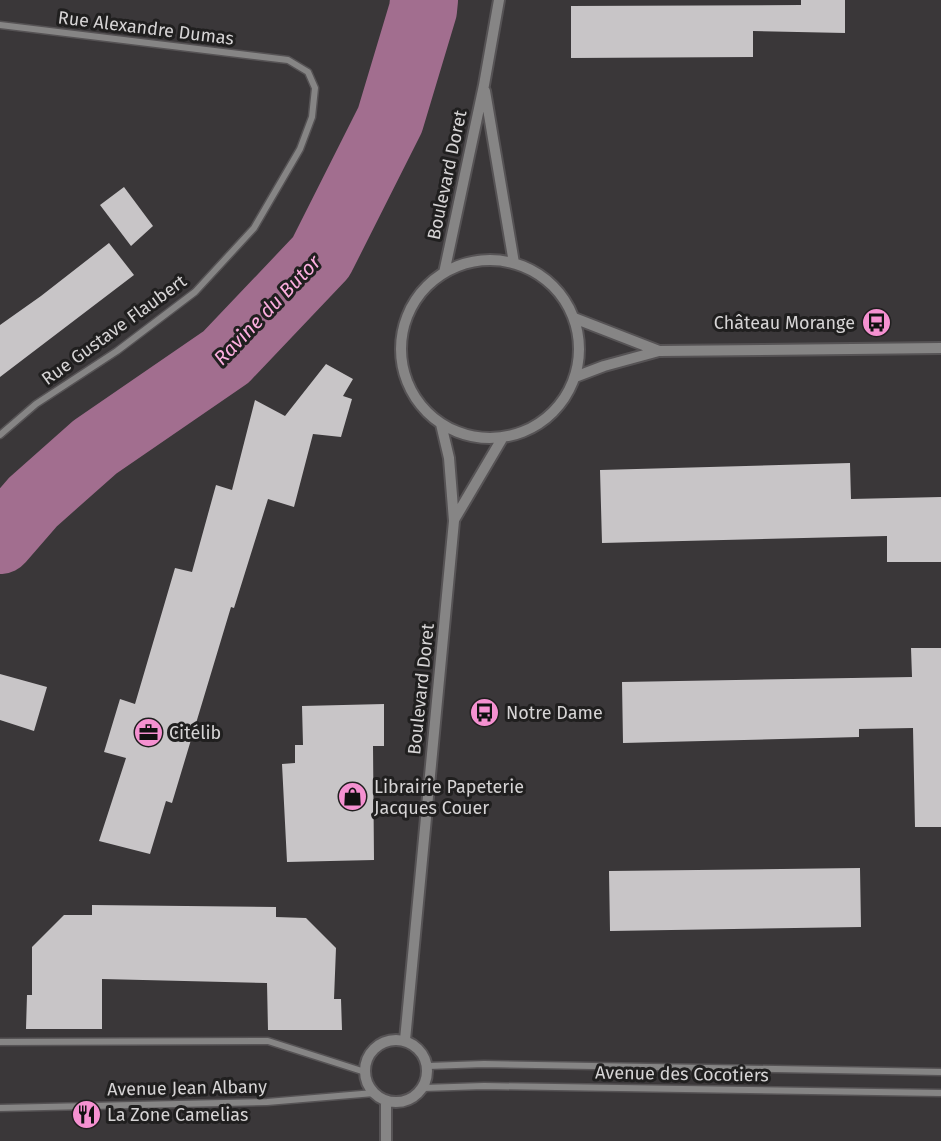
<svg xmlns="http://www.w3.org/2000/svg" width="941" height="1141" viewBox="0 0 941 1141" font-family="'Fira Sans',sans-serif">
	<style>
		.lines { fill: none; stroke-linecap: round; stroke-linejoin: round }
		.river { stroke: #a26e8f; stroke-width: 68 }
		.building { fill: #c8c5c7 }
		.minor-casing { stroke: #565355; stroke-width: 9 }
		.tertiary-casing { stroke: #565355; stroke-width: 14 }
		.minor { stroke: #868585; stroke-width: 6 }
		.tertiary { stroke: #868585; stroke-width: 10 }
		.labels { text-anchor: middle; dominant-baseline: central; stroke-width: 6; stroke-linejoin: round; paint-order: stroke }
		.street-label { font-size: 18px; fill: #d6d4d5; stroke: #201f1f }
		.poi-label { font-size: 18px; fill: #d6d4d5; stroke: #201f1f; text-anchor: start }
		.water-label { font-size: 20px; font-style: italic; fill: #fcaedf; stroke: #201f1f }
	</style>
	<rect width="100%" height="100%" fill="#3a3739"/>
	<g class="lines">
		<path class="river" d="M0 540 33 502 95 447 226 357 321 257 390 120 423 10 424 0"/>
	</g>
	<path class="building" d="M801 0H845V33L753 31V57L571 58V6L801 5Z
		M124 187 153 226 131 246 100 205Z
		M109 243 134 275 0 377V325L41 296Z
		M326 364 353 379 343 396 352 399 341 437 313 434 294 507 268 499 234 608 231 607 172 803 166 801 150 854 99 841 126 758 104 752 120 699 135 704 175 568 192 572 216 485 232 490 255 400 285 416Z
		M850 463 851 499 941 497V562H887V536L602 543 600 470Z
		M911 648H941V827H915L913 728 859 729V737L623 743 622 682 912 677Z
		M0 674 47 687 34 731 0 720Z
		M384 704V746H373L374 860 287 862 282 764 295 763V745H303L302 706Z
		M860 868 861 927 610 931 609 871Z
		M92 905 276 907V917L306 918 336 948 334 999H341L342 1030H268L267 983 102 979V1029H26L27 995H32V947L64 915H92Z"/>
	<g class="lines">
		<defs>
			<path id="minor" d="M0 25 288 60 308 72 315 88 312 117 300 149 254 228 195 292 117 351 36 404 0 435
				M0 1042 268 1041 365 1072
				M428 1066 484 1064 941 1072
				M423 1088 484 1086 941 1093
				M0 1108 267 1102 374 1093"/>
			<path id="tertiary" d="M485 91 514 263
				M401 349a89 89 0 1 1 178 0a89 89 0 1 1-178 0Z
				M444 273 484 85 499 0
				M574 318 659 351
				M575 377 604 366 659 351 941 348
				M454 520 503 437
				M365 1071a31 31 0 1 1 62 0a31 31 0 1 1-62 0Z
				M405 1040 454 521 449 458 441 424
				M386 1141V1101"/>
		</defs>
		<use href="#minor" class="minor-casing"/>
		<use href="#tertiary" class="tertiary-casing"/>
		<use href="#minor" class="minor"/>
		<use href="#tertiary" class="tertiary"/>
	</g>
	<defs>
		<symbol id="bus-disc" viewBox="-11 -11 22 22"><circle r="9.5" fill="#f591d1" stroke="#201f1f"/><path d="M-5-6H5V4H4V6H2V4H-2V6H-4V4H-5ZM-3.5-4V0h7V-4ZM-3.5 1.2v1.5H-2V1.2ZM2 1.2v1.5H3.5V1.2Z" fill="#111"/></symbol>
		<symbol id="office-disc" viewBox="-11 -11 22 22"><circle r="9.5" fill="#f591d1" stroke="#201f1f"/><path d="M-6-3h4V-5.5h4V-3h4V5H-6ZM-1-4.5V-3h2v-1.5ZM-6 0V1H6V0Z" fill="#111"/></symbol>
		<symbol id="shop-disc" viewBox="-11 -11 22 22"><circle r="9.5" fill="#f591d1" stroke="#201f1f"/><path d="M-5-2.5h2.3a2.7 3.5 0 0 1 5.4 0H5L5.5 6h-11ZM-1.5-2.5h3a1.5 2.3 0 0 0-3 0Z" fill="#111"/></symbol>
		<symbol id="restaurant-disc" viewBox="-11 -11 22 22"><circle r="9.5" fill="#f591d1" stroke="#201f1f"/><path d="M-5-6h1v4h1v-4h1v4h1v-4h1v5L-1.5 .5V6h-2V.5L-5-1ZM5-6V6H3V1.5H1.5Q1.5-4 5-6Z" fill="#111"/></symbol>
	</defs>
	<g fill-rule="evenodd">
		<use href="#bus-disc" x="860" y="306" width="33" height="33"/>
		<use href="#bus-disc" x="468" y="696" width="33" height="33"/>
		<use href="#office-disc" x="132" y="716" width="33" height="33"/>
		<use href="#shop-disc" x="336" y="780" width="33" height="33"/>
		<use href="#restaurant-disc" x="70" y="1098" width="33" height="33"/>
	</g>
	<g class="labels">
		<g class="street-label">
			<text transform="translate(146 28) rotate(7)">Rue Alexandre Dumas</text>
			<text transform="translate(447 175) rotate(-78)">Boulevard Doret</text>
			<text transform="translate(114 330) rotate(-36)">Rue Gustave Flaubert</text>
			<text transform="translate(421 689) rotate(-84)">Boulevard Doret</text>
			<text transform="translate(682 1074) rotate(1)">Avenue des Cocotiers</text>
			<text transform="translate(187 1088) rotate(-1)">Avenue Jean Albany</text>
		</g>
		<g class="poi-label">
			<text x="855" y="323" text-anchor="end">Château Morange</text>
			<text x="506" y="713">Notre Dame</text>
			<text x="169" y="733">Citélib</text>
			<text x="374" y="787">Librairie Papeterie<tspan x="374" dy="21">Jacques Couer</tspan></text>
			<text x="107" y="1115">La Zone Camelias</text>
		</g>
		<g class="water-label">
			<text transform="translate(267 310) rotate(-46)">Ravine du Butor</text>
		</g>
	</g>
</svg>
